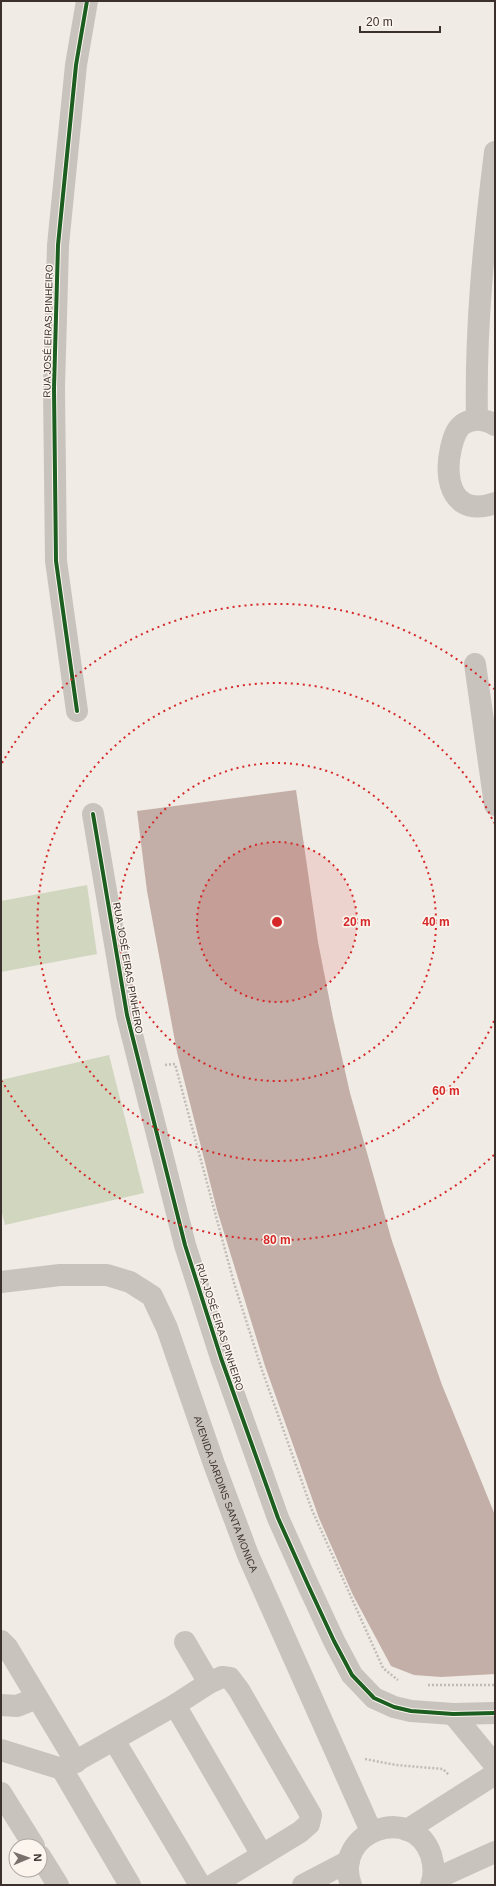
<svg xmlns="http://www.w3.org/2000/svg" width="496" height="1886" viewBox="0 0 496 1886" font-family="Helvetica,sans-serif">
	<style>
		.green { fill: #d1d6bf }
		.building { fill: #c3afa7 }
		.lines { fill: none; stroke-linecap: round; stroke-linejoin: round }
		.path { stroke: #c2bbb6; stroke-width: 2.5; stroke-dasharray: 2 2; stroke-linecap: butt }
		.minor { stroke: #c9c3be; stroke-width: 22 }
		.cycleway-casing { stroke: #fbf5ee; stroke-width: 6 }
		.cycleway { stroke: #1b5e20; stroke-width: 4 }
		.ring { fill: none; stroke: #d62828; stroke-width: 2; stroke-dasharray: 2 4 }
		.labels { text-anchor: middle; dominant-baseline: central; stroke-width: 3; stroke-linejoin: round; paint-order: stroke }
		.street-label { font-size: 10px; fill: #3b302b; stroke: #fbf5ee }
		.centre { fill: #d62828; stroke: #fbf5ee; stroke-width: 2 }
		.ring-label { font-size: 12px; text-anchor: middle; font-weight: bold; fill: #d62828; stroke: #fbf5ee; stroke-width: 3; stroke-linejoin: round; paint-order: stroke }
	</style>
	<rect width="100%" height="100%" fill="#f0ebe5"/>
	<path class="green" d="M87 885 97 954 1 972V901Z
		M109 1055 144 1193 5 1225 1 1209V1080Z"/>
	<path class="building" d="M296 790 318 942 333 1018 350 1093 392 1241 442 1385 495 1515V1674L441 1677 414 1675 391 1666 353 1595 319 1518 265 1366 217 1210 177 1052 147 891 137 811Z"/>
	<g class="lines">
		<path class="path" d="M165 1065 175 1064 234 1283 262 1370 312 1510 383 1668 398 1680
			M428 1685H495
			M365 1759 396 1765 443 1769 449 1775"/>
		<g class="minor">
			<path d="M477 419C475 330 484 240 495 152"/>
			<path d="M495 425C485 419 474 417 463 424 455 430 453 440 451 448 443 482 454 518 495 503"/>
			<path d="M475 664 495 805"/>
			<path d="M77 711 56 561 54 388 58 245 76 65 87 1"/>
			<path d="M93 814 127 1015 185 1245 221 1358 278 1518 308 1585 334 1641 352 1675 374 1698 394 1707 411 1711 453 1714 495 1713"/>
			<path id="s1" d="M1 1282 60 1275H107L130 1282 152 1296 167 1328 214 1464 248 1555 371 1831"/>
			<path d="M1 1641 7 1647 76 1762"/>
			<path d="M185 1642 209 1683"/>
			<path d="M1 1705 17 1706 37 1698"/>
			<path d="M175 1705 262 1855"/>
			<path d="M453 1714 495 1765"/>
			<path d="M114 1740 200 1885"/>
			<path d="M1 1750 62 1769 130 1885"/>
			<path d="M62 1769 175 1705 209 1683 222 1677 230 1678 239 1690 311 1815 309 1824 300 1832 213 1885"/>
			<path d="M1 1793 34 1846"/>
			<path d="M407 1830 495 1774"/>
			<path d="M40 1856 58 1885"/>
			<path d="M433 1880 495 1852"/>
			<path d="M303 1885 349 1861"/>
			<path d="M351 1885C331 1832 413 1802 431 1855 434 1865 435 1875 431 1885"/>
		</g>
		<defs>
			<path id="cycleway" d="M77 711 56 561 54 388 58 245 76 65 87 1
				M93 814 127 1015 185 1245 221 1358 278 1518 308 1585 334 1641 352 1675 374 1698 394 1707 411 1711 453 1714 495 1713"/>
		</defs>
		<use href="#cycleway" class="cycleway-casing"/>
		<use href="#cycleway" class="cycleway"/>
	</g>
	<circle cx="277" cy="922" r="80" fill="#d62828" fill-opacity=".12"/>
	<g class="ring">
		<circle cx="277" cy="922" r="80"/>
		<circle cx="277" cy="922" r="159"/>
		<path d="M494 1021A239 239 0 1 1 494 823"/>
		<path d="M494 1155A318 318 0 0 1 2 1081M2 763A318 318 0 0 1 494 689"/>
	</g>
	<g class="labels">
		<g class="street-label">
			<text transform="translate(48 331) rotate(-89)">RUA JOSÉ EIRAS PINHEIRO</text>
			<text transform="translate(128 968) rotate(80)">RUA JOSÉ EIRAS PINHEIRO</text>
			<text transform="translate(220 1327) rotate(72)">RUA JOSÉ EIRAS PINHEIRO</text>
			<text stroke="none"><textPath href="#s1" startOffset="368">AVENIDA JARDINS SANTA MONICA</textPath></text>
		</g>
	</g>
	<circle cx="277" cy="922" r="6" class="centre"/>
	<g class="ring-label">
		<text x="357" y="926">20 m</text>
		<text x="436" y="926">40 m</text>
		<text x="446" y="1095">60 m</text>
		<text x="277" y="1244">80 m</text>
	</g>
	<rect width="496" height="1886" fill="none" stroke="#3b302b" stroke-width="4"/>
	<g transform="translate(28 1858) rotate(88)"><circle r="19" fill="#fbf5ee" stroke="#aea6a0"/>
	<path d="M0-3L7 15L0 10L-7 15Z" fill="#7a716c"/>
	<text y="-6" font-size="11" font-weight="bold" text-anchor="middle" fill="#3b302b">N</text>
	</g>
	<path d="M360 26v6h80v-6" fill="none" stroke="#3b302b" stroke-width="2"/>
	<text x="366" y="26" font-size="12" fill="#3b302b" stroke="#fbf5ee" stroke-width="3" paint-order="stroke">20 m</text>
</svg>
